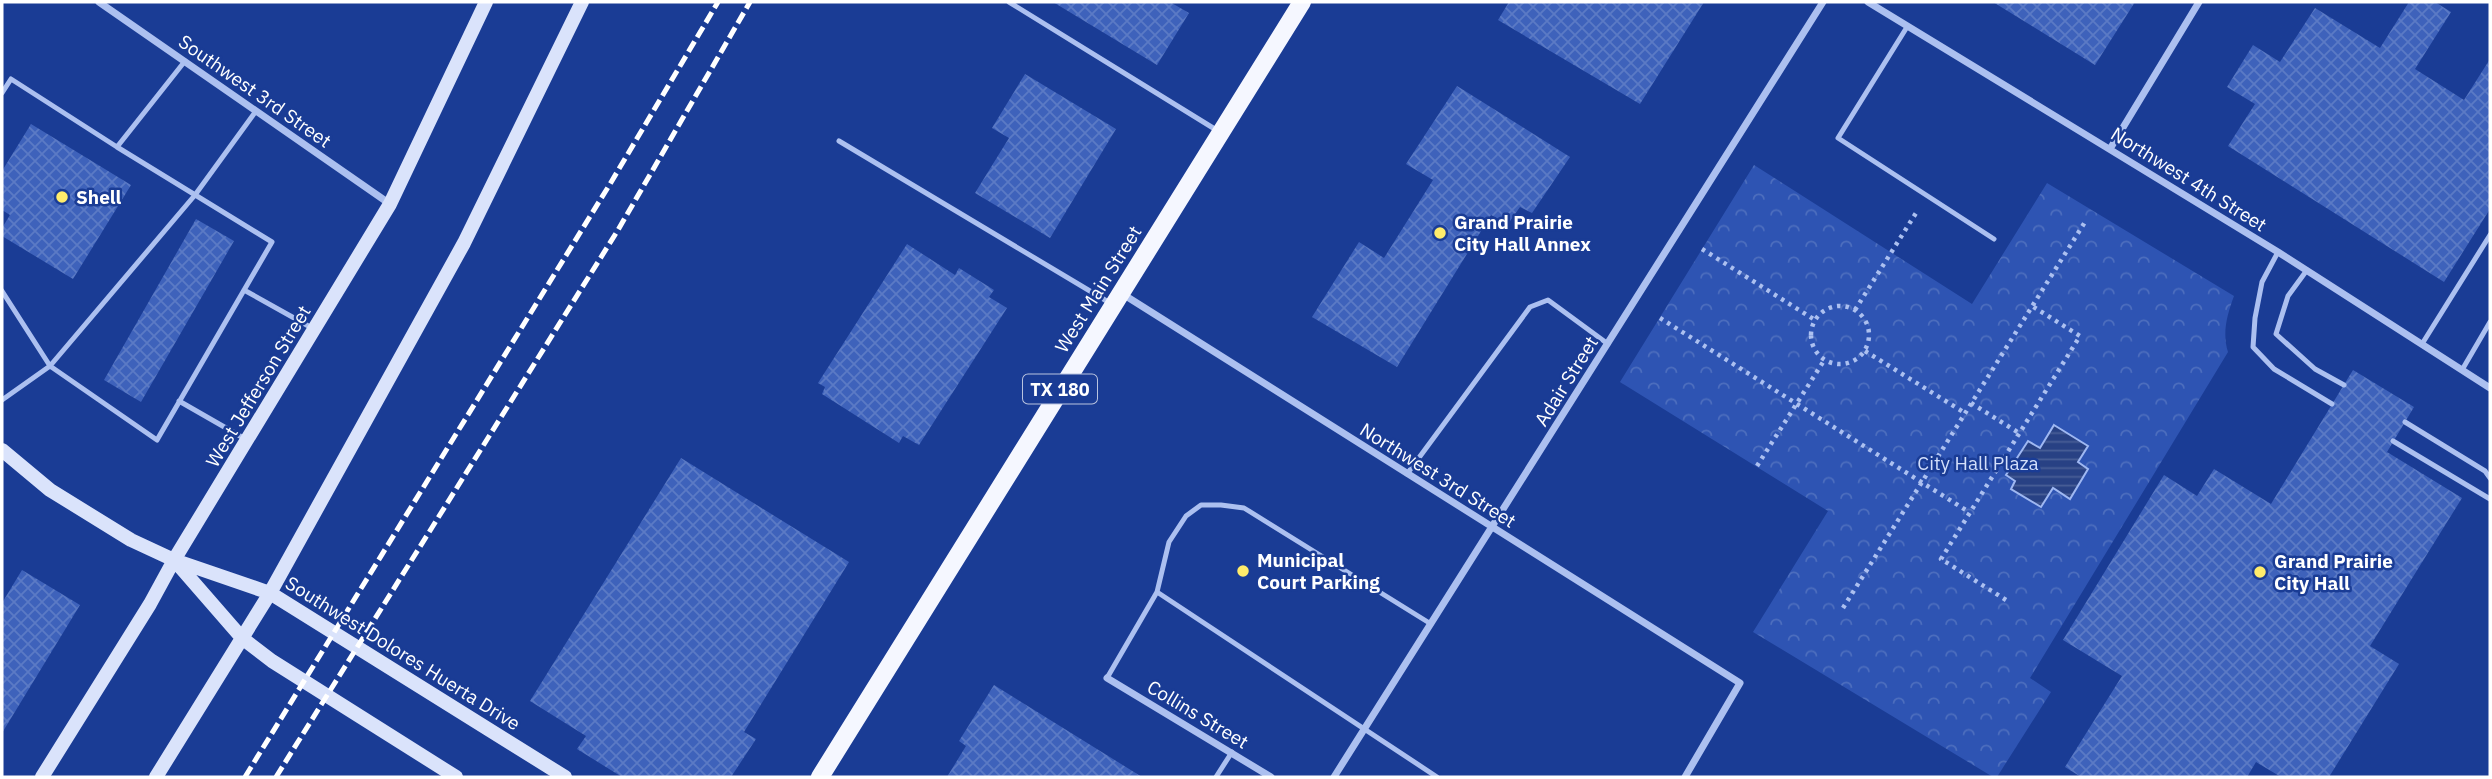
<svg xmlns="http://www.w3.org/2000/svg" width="2492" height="779" viewBox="0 0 2492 779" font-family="'IBM Plex Sans',sans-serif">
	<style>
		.park { fill: url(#park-crowns) }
		.water { fill: url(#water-rules); stroke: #9fb8f2; stroke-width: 2 }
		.building { fill: url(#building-cross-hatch) }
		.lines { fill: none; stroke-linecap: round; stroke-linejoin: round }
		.path { stroke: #acc0f0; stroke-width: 4.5; stroke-dasharray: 3.5 5; stroke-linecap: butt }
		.lane { stroke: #acc0f0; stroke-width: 5 }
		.street { stroke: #acc0f0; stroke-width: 7 }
		.secondary { stroke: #dae3fb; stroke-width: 14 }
		.primary { stroke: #f5f7ff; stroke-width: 18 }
		.rail { stroke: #fff; stroke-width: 5; stroke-dasharray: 12 5; stroke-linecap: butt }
		.poi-dot { fill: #ffec6b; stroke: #1a3c95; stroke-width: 2.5 }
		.labels { text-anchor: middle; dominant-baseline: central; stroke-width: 5; stroke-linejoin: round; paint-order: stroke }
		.shield { fill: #1a3c95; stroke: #bac4df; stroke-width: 2 }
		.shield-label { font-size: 18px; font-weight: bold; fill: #fff }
		.street-label { font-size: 19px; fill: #fff; stroke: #1a3c95 }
		.poi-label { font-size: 19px; font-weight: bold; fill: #fff; stroke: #1a3c95; text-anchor: start }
		.park-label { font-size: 19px; fill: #d3dffb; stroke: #1a3c95 }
	</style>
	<defs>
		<pattern id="park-crowns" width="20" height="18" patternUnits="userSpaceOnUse" patternTransform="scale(1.75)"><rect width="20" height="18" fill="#2e54b3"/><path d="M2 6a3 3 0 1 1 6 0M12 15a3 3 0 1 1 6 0" fill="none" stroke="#4d6ebe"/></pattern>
		<pattern id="water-rules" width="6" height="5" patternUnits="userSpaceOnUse" patternTransform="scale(1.75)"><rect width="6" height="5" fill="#284184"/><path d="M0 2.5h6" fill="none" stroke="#485e96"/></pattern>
		<pattern id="building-cross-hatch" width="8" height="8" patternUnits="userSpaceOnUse" patternTransform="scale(1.75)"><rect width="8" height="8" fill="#3e62bb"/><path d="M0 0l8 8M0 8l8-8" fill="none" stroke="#5b7ac5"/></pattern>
	</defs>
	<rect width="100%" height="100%" fill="#1a3c95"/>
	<path class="park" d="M1754 165 1972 304 2047 183 2234 296C2227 315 2222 333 2228 352L2030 678 2051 692 1997 777H1993L1753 632 1828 511 1620 382Z"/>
	<path class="water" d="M2054 425 2088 446 2078 462 2088 469 2070 499 2053 488 2041 507 2011 489 2015 481 2006 475 2028 441 2040 448Z"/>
	<path class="building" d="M1053 2H1170L1189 13 1157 65Z
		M1509 2H1704L1640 104 1498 20Z
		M1993 2H2135L2095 65Z
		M2409 2H2435L2451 12 2415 69 2464 100 2490 59V209L2444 282 2228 146 2255 104 2227 87 2253 45 2280 62 2315 8 2380 48Z
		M1025 74 1116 129 1050 238 975 193 1009 138 992 128Z
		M1457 86 1570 157 1532 213 1520 207 1508 224 1491 215 1397 367 1312 317 1359 242 1384 258 1433 180 1406 164Z
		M31 124 131 185 73 279 2 236V228L10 215 2 210V171Z
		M196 219 234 241 141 402 104 380Z
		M907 244 955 275 959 268 994 290 989 297 1007 308 919 445 903 436 899 443 822 394 825 387 818 383Z
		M2353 370 2414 407 2387 452 2462 498 2370 646 2399 664 2329 777H2281L2256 762 2247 777H2081L2065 767 2122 676 2063 640 2164 475 2197 496 2214 469 2271 504Z
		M681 458 849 562 744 732 756 739 731 777H622L577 749 586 736 530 701Z
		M22 570 80 605 2 733V603Z
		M994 685 1142 777H947L966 746 959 741Z"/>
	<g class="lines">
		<path class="path" d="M1702 249 1815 320
			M1811 335a29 29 0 1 1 58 0a29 29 0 1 1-58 0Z
			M1855 310 1916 213
			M1660 318 1969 512
			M1865 351 1965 413
			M1971 403 2019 433
			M1757 466 1825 359
			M2006 600 1941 559 2080 336 2032 306
			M1843 608 2085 222"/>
		<path class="lane" d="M1009 2 1218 131
			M1907 27 1838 138 1994 239
			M2 93 11 79 117 147
			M839 141 1110 303
			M2278 252 2262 282 2255 318 2253 347 2274 369 2332 404
			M2307 270 2288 296 2276 334 2315 369 2344 385
			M244 290 312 328
			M2 291 50 366 157 440 272 242 117 147 185 61
			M2422 344 2490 235
			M2462 370 2490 322
			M2 400 50 366 195 195 256 111
			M179 401 247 440
			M2405 422 2485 471 2490 478
			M2393 441 2490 499
			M1407 474 1530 307 1548 300 1608 344
			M1157 592 1437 777
			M1107 678 1157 592 1169 542 1186 516 1201 505H1221L1244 508 1431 624
			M1216 777 1232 752"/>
		<path class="street" d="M99 2 390 204
			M1868 2 2278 252 2490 388
			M2110 149 2199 2
			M1121 293 1740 683 1685 777
			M1107 678 1271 777
			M1334 777 1823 2"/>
		<path class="secondary" d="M2 450 50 490 131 540 174 560 270 593 565 777
			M175 561 242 638 272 661 456 777
			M42 777 150 604 174 560 390 204 486 2
			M156 777 270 593 464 243 582 2"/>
		<path class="primary" d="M820 777 1302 2"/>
		<path class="rail" d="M245 777 610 184 718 2
			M276 777 618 230 750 2"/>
	</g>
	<g class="poi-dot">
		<circle cx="62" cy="197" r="7"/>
		<circle cx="1440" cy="233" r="7"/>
		<circle cx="1243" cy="571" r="7"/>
		<circle cx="2260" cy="572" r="7"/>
	</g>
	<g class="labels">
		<rect class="shield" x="1023" y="374.5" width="74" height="29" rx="5"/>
		<g class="shield-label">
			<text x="1060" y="389">TX 180</text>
		</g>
		<g class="street-label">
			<text transform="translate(255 91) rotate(35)">Southwest 3rd Street</text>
			<text transform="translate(2189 179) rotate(32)">Northwest 4th Street</text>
			<text transform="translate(1098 289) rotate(-58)">West Main Street</text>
			<text transform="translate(1566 381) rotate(-58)">Adair Street</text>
			<text transform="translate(258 386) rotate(-59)">West Jefferson Street</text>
			<text transform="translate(1438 475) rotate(32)">Northwest 3rd Street</text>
			<text transform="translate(403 653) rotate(32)">Southwest Dolores Huerta Drive</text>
			<text transform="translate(1198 714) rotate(31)">Collins Street</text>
		</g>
		<g class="poi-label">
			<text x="76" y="197">Shell</text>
			<text x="1454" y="222">Grand Prairie<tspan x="1454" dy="22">City Hall Annex</tspan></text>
			<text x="1257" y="560">Municipal<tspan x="1257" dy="22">Court Parking</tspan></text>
			<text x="2274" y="561">Grand Prairie<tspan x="2274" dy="22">City Hall</tspan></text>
		</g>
		<g class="park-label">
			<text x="1978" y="463">City Hall Plaza</text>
		</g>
	</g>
	<rect width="2492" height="779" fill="none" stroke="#ffffff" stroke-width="7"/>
</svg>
